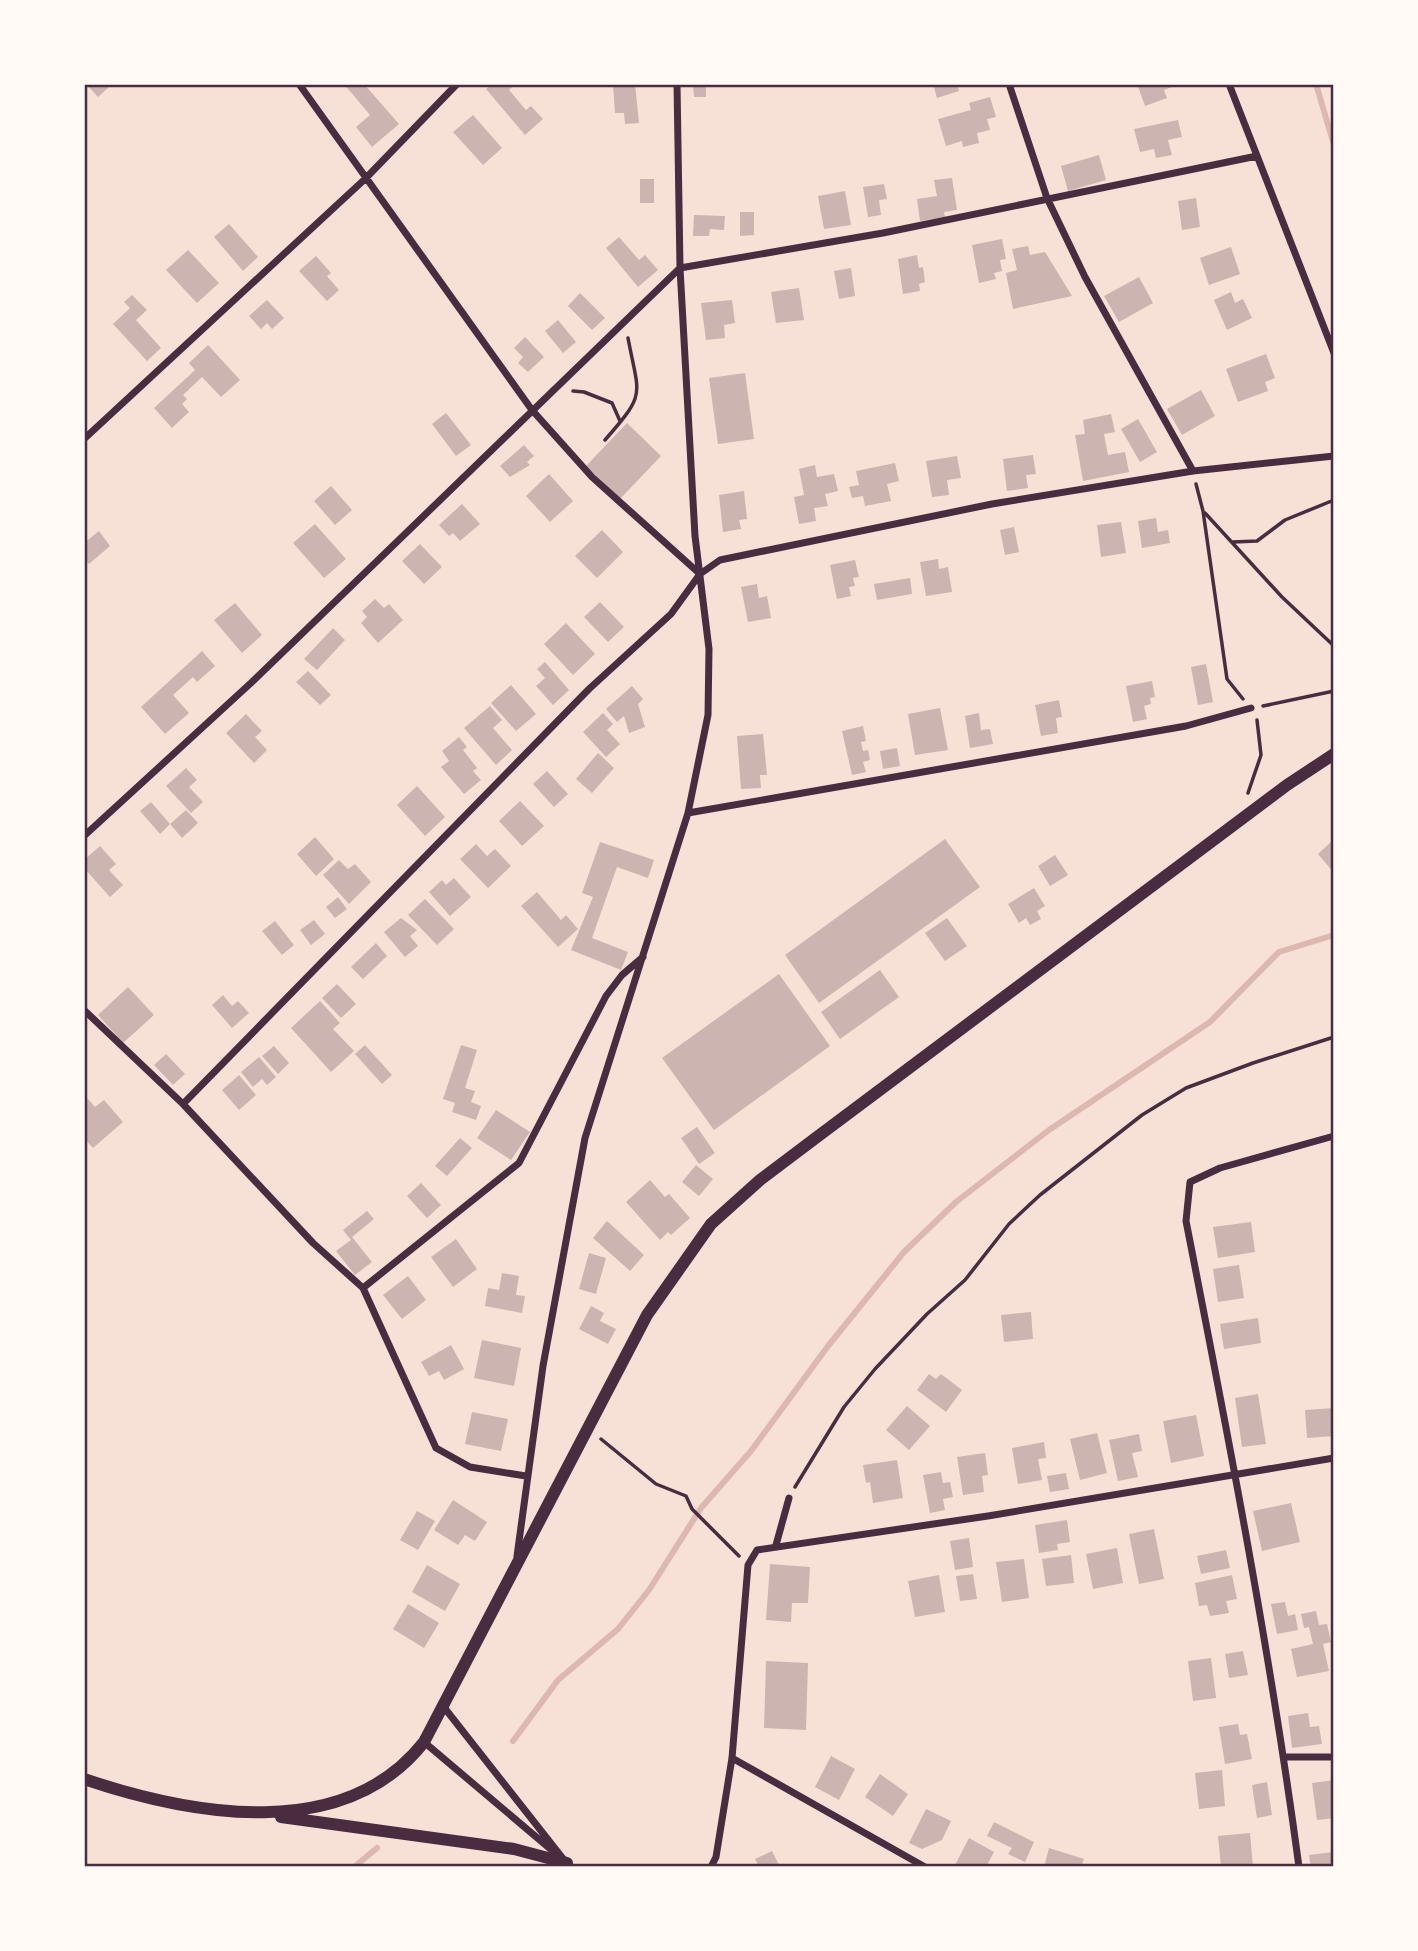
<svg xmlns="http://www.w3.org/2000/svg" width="1418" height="1951" viewBox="0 0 1418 1951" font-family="Mulish,sans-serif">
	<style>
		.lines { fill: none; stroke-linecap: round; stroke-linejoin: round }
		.stream { stroke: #dcb8b0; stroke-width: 6 }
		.building { fill: #ccb4b1 }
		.path { stroke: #4a2c40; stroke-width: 3.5 }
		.minor { stroke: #4a2c40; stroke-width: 7 }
		.tertiary { stroke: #4a2c40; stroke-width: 12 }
		.neatline { fill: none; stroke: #4a2c40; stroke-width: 2.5 }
	</style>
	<rect width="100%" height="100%" fill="#f7e1d7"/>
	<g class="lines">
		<path class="stream" d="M1316 84 1334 145
			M513 1741 558 1680 618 1629 649 1590 701 1508 751 1451 828 1346 904 1252 956 1202 1049 1130 1210 1022 1279 952 1334 935
			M354 1867 377 1848"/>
	</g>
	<path class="building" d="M86 84H109L111 85 98 97Z
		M344 84H364L399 124 372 147 356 127 370 115Z
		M492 84H510L512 87 509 90 526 110 531 106 543 119 525 135 486 89Z
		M635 84 639 123 625 124 624 113H615L613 85Z
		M693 84H706V97H694Z
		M933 84H957L959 91 937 98Z
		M1137 84H1180L1164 90 1167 98 1145 106Z
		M990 97 996 117 987 119 990 130 977 133 979 143 963 147 962 141 946 146 938 119 971 110 969 103Z
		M473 115 502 148 483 165 453 132Z
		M1178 120 1182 137 1168 140 1172 155 1156 158 1154 149 1140 152 1134 129Z
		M1099 155 1106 180 1068 191 1061 166Z
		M952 178 957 210 944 212 945 217 920 221 917 199 937 196 934 180Z
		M640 179H654V203H640Z
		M884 184 887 199 879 200 881 215 868 217 863 187Z
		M845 191 851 225 824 229 818 196Z
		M1196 198 1200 227 1182 230 1178 201Z
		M740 212H754V235L740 236Z
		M694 215 725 216 724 230 710 229 709 236H693Z
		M229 224 258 257 243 271 214 237Z
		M619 237 639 260 645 255 658 270 638 287 606 248Z
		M1002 239 1006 259 1000 260 1002 271 994 273 996 279 979 283 972 245Z
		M1028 246 1030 255 1045 252 1072 296 1013 309 1006 273 1017 270 1012 249Z
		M1231 247 1240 274 1209 285 1200 258Z
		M188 250 219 283 197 303 166 270Z
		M917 255 919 268 923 267 925 282 919 284 920 291 903 294 898 259Z
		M316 256 331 273 327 276 339 290 327 301 299 271Z
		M851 268 855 296 839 299 834 271Z
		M1139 277 1153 303 1119 322 1104 296Z
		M799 288 804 320 776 323 771 292Z
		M1231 292 1235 303 1243 299 1252 318 1227 330 1214 300Z
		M580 293 605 318 592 330 568 306Z
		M132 295 147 310 136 320 161 348 147 361 113 324 130 308 124 302Z
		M267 300 284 318 272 329 267 323 261 329 249 316Z
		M732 300 735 323 724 325 725 338 706 340 701 303Z
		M558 320 576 342 563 353 545 331Z
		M525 337 544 357 528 372 518 363 523 357 514 348Z
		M208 345 240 380 221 397 202 377 183 395 187 399 182 404 189 412 172 428 154 408 195 370 189 363Z
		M1266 354 1275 378 1265 382 1268 391 1238 402 1226 369Z
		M745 373 754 439 718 444 709 378Z
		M1201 390 1215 416 1182 435 1167 409Z
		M446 413 471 445 456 456 432 424Z
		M1111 414 1115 432 1104 434 1108 455 1125 452 1129 472 1083 481 1075 435 1085 434 1083 420Z
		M1138 419 1157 452 1140 462 1121 429Z
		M627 423 661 456 620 499 586 466Z
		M524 445 534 456 527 462 530 465 510 477 500 466Z
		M1033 455 1036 474 1026 475 1028 488 1007 491 1003 459Z
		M957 456 961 478 947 480 949 495 932 497 926 461Z
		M895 463 899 481 887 484 891 501 865 506 863 496 852 498 849 487 859 485 856 471Z
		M815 465 817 477 834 474 838 491 825 494 828 506 814 508 816 521 799 524 794 497 804 495 799 469Z
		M549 474 573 501 550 522 526 496Z
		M331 486 352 510 335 525 314 501Z
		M744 491 747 519 739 520 741 529 723 532 719 495Z
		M462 504 480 524 460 541 453 533 449 536 439 525Z
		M1156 518 1158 532 1168 530 1170 543 1142 548 1138 521Z
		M1121 522 1126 553 1101 557 1097 525Z
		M315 524 346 559 324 578 293 543Z
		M1014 527 1019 552 1005 555 1000 530Z
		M602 530 623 552 597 578 575 556Z
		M99 531 110 546 89 564 84 558V543Z
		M420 544 442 567 424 584 402 561Z
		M938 559 939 569 948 567 952 592 926 596 920 562Z
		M855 560 859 577 853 578 855 586 849 587 851 596 837 599 830 565Z
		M910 578 912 594 877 600 874 584Z
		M757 584 759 598 767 596 771 618 748 622 741 587Z
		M375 599 384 608 389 604 403 620 378 643 361 623 367 617 362 611Z
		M600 602 624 627 608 642 584 617Z
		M235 603 262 635 242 653 214 620Z
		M566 623 595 654 573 675 544 644Z
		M333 628 345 640 317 670 304 659Z
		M202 651 215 666 197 682 193 677 173 695 189 713 165 734 141 707Z
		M545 662 569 690 553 705 536 686 545 678 537 669Z
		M1206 664 1213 702 1198 705 1191 667Z
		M308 671 331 695 320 705 296 682Z
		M1152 681 1155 697 1150 698 1151 704 1144 706 1147 719 1133 722 1126 686Z
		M511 685 536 714 516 731 491 703Z
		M632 686 643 699 638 704 645 727 629 733 624 716 617 722 606 709Z
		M1059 700 1062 717 1056 718 1058 733 1041 736 1035 705Z
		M490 706 502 720 493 728 512 750 496 765 464 728Z
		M940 708 948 750 915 755 908 714Z
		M603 713 613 724 607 730 620 744 606 757 583 732Z
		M979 713 981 730 990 729 993 744 970 748 965 716Z
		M246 714 262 731 255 737 267 750 254 763 226 733Z
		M863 726 866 741 861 742 863 751 868 750 870 760 863 762 866 772 852 775 842 731Z
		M763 734 767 775H760L761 788 741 789 737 736Z
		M459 737 467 747 463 750 477 768 473 771 481 780 464 794 441 767 449 761 442 751Z
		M897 748 900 766 883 769 880 751Z
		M598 753 614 768 592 793 576 779Z
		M186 768 197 780 189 787 203 802 191 813 166 786Z
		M547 771 568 794 554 807 533 784Z
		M417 786 445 817 425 836 397 805Z
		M520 801 544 826 522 846 499 821Z
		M151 802 170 824 160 834 140 811Z
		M186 810 198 823 182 838 170 824Z
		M315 837 334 859 316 876 297 854Z
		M945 839 980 887 819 1003 785 955Z
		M1334 839V873L1318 854Z
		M600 842 654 860 648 878 617 867 592 938 628 952 621 970 571 950 593 897 582 893Z
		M476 844 487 856 495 849 511 866 488 888 460 859Z
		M100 846 116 864 109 870 123 885 110 897 84 868V860Z
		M1055 855 1068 875 1050 886 1038 866Z
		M339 860 348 869 355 864 371 882 349 904 323 875Z
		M454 878 471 897 450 916 429 892 442 880 446 885Z
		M1034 888 1045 906 1037 911 1041 919 1030 925 1026 918 1019 923 1008 904Z
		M537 892 561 920 566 915 578 929 558 947 521 906Z
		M338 897 347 909 335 918 326 907Z
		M425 899 454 929 437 945 408 915Z
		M401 918 417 930 410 936 418 946 405 957 384 932Z
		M947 918 967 946 945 961 925 933Z
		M314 920 325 934 311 945 300 930Z
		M275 921 294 945 282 955 262 931Z
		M376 943 387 956 363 979 351 967Z
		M880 970 899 997 840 1039 821 1012Z
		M779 974 830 1046 714 1130 662 1058Z
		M337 984 356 1004 341 1018 322 998Z
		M128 987 154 1015 123 1043 98 1015Z
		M223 995 232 1006 238 1001 249 1013 232 1028 212 1005Z
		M320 1001 340 1023 333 1029 354 1051 331 1072 291 1028Z
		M365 1045 392 1075 382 1084 355 1054Z
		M461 1045 477 1050 465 1088 475 1091 471 1102 481 1106 476 1120 452 1112 455 1103 443 1099Z
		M274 1046 289 1063 278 1074 262 1056Z
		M166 1054 185 1074 173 1085 154 1065Z
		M259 1057 276 1077 267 1085 262 1079 253 1087 241 1072Z
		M239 1075 256 1095 239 1110 222 1090Z
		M88 1099 95 1107 104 1100 123 1122 93 1148 84 1138V1102Z
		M496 1110 530 1132 511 1160 477 1138Z
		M697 1127 715 1153 699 1164 681 1138Z
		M460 1138 472 1148 447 1176 435 1166Z
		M696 1165 713 1179 699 1196 682 1182Z
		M650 1180 665 1197 669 1194 690 1218 671 1235 668 1232 660 1240 626 1202Z
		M421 1183 441 1205 427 1218 407 1196Z
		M367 1211 374 1219 352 1237 372 1262 355 1275 336 1251 351 1240 343 1230Z
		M607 1221 644 1255 630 1271 593 1238Z
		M1251 1222 1255 1252 1218 1258 1213 1227Z
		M456 1239 477 1269 453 1287 431 1257Z
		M589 1253 606 1258 596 1294 579 1289Z
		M1239 1265 1244 1298 1218 1302 1213 1269Z
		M502 1273 519 1276 516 1295 525 1296 522 1313 485 1306 488 1288 499 1290Z
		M408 1276 426 1300 402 1319 383 1295Z
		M591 1306 604 1313 600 1321 616 1329 608 1344 579 1329Z
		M1031 1312 1033 1339 1004 1342 1001 1315Z
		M1258 1318 1261 1343 1224 1349 1220 1324Z
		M482 1340 521 1348 514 1386 474 1378Z
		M451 1345 464 1369 444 1380 439 1371 429 1376 421 1362Z
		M929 1374 936 1379 941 1374 962 1390 946 1412 917 1390Z
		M1258 1394 1266 1444 1242 1447 1235 1398Z
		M907 1406 930 1426 909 1450 886 1430Z
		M1334 1408V1436L1307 1438 1305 1410Z
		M472 1412 508 1419 501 1451 465 1444Z
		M1196 1415 1204 1456 1171 1463 1163 1421Z
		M1097 1433 1107 1473 1080 1480 1070 1439Z
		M1139 1434 1142 1451 1132 1453 1138 1477 1118 1481 1109 1440Z
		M1044 1442 1046 1458 1038 1459 1042 1480 1018 1484 1012 1448Z
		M985 1453 988 1475 982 1476 984 1492 963 1495 957 1457Z
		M897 1460 903 1498 873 1503 870 1482 866 1483 863 1465Z
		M941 1472 943 1483 950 1482 953 1497 943 1499 945 1510 930 1513 923 1475Z
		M1066 1473 1069 1489 1050 1492 1047 1476Z
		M453 1500 487 1522 475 1541 465 1535 458 1545 434 1530Z
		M1291 1503 1300 1542 1262 1551 1253 1511Z
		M417 1511 435 1521 418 1550 400 1540Z
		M1067 1520 1070 1542 1057 1544 1058 1550 1039 1553 1035 1525Z
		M1154 1529 1164 1579 1139 1584 1129 1534Z
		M969 1538 973 1567 955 1570 950 1541Z
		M1117 1548 1123 1583 1093 1589 1086 1554Z
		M1226 1550 1230 1568 1201 1574 1197 1556Z
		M1071 1555 1074 1583 1046 1586 1042 1559Z
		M1024 1559 1029 1598 1002 1602 996 1562Z
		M770 1564 810 1567 808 1603H792L791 1622 766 1620Z
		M427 1565 460 1584 445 1611 412 1592Z
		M973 1574 977 1599 960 1601 956 1576Z
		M939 1575 945 1612 915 1617 908 1581Z
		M1232 1575 1237 1599 1226 1601 1229 1613 1210 1616 1207 1605 1199 1606 1195 1583Z
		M1285 1602 1288 1616 1295 1614 1298 1630 1277 1634 1271 1604Z
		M408 1604 439 1623 424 1648 393 1629Z
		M1316 1611 1319 1625 1327 1624 1331 1642 1323 1644 1329 1671 1297 1677 1291 1649 1313 1644 1309 1627 1304 1628 1301 1614Z
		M1243 1651 1248 1675 1229 1678 1225 1654Z
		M1211 1658 1216 1698 1193 1701 1188 1661Z
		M766 1661 808 1663 806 1730 764 1728Z
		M1308 1713 1310 1727 1319 1726 1322 1744 1292 1748 1288 1716Z
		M1238 1724 1240 1735 1247 1734 1252 1759 1225 1764 1219 1727Z
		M831 1756 855 1769 839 1800 815 1787Z
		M1222 1770 1225 1806 1199 1809 1195 1773Z
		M880 1774 908 1794 893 1816 865 1797Z
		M1334 1780V1818L1317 1820 1312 1783Z
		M1267 1782 1272 1815 1257 1818 1252 1785Z
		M926 1809 951 1821 942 1840 922 1849 909 1843Z
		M994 1822 1034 1842 1025 1862 1008 1854 1012 1848 987 1836Z
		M1250 1833 1253 1867H1221L1218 1836Z
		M969 1838 994 1852 986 1867H954Z
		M1049 1848 1084 1859 1081 1867H1044Z
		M772 1851 780 1867H759L755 1859Z
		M1333 1852 1334 1867H1311L1309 1855Z"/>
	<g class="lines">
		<path class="path" d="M573 391 584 392 612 403 620 421
			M605 440C647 392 639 397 628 338
			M1196 484 1203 511 1227 679 1243 699
			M1205 513 1282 597 1334 646
			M1233 542 1257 541 1285 520 1334 500
			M1263 706 1334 691
			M1248 793 1261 755 1257 720
			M601 1439 656 1484 686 1496 692 1509 739 1556
			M795 1487 844 1407 875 1369 927 1314 965 1280 1009 1224 1040 1195 1142 1115 1186 1088 1253 1063 1334 1037"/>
		<path class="minor" d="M299 84 532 410 592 477 700 574
			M1009 84 1047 198 1085 277 1193 471
			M1229 84 1334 353
			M84 439 365 179 457 84
			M688 813 1186 726 1251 708
			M84 836 252 682 680 268 883 233 1257 156
			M84 1010 183 1104 313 1243 363 1288 436 1448 470 1467 526 1476
			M183 1104 589 689 671 614 700 574 720 560 992 504 1193 471 1334 456
			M363 1288 519 1163 606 996 622 975 643 957
			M776 1545 789 1498
			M517 1556 543 1366 585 1138 688 813 708 715 709 649 695 536 680 268 677 84
			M443 1706 564 1860
			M424 1742 554 1852
			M1284 1757H1334
			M732 1758 925 1867
			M711 1867 716 1857 732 1758 748 1565 757 1550 988 1516 1334 1458
			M1299 1867C1270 1650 1228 1435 1186 1221L1190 1182 1220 1168 1334 1136"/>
		<path class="tertiary" d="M84 1779C191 1815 344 1844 424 1742L647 1315 711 1224 760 1180 813 1140 1287 785 1334 754
			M281 1817 514 1849 567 1863"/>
	</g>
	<rect width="1418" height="1951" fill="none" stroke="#fffaf5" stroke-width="172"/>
	<rect x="86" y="86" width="1246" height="1779" class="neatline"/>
</svg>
